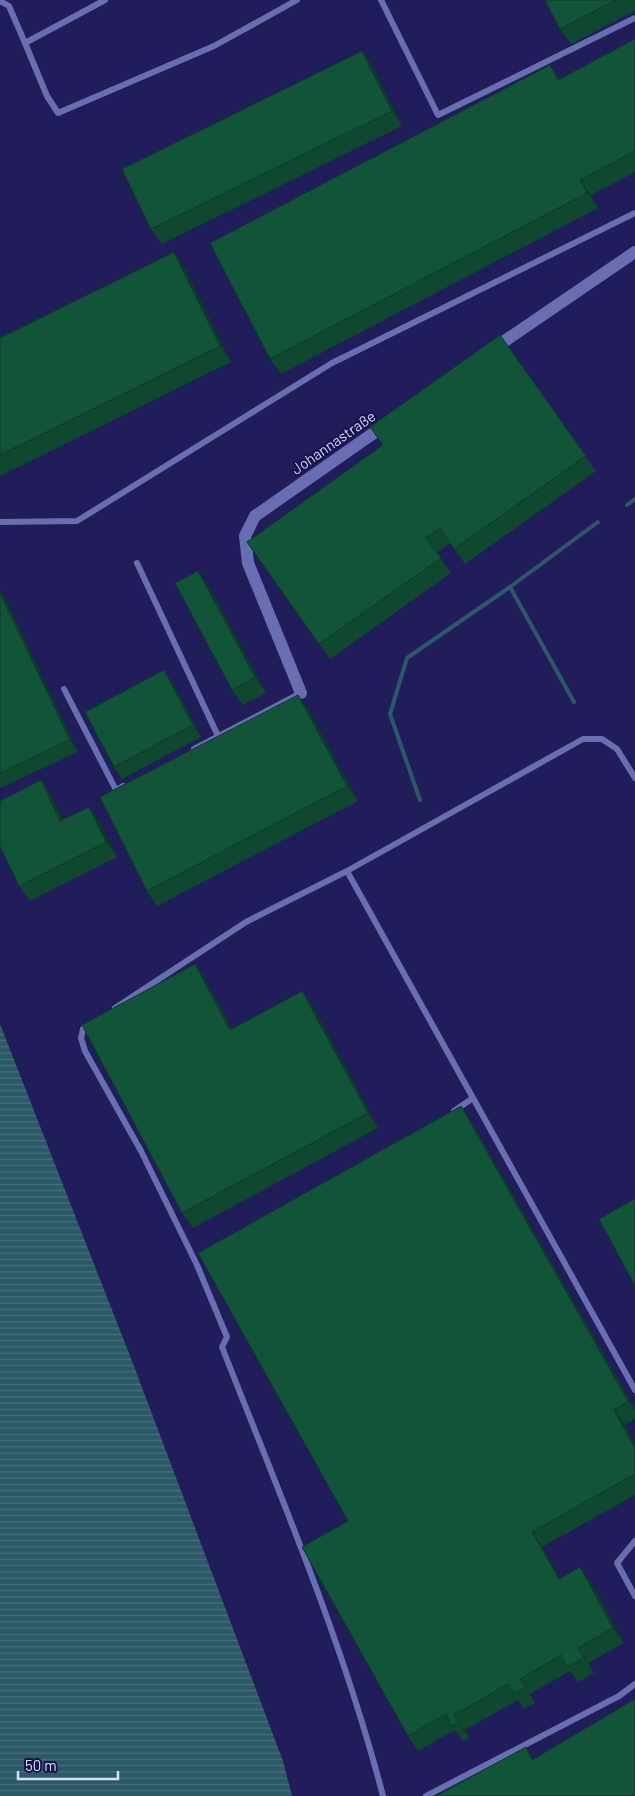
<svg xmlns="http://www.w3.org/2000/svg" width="635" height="1796" viewBox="0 0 635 1796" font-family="Barlow,sans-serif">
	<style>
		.water { fill: url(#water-rules) }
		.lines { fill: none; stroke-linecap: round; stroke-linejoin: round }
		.stream { stroke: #2c5967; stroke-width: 4 }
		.lane { stroke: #696eb3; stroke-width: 6 }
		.street { stroke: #696eb3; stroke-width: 12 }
		.wall { fill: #0f482f }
		.shaded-wall { fill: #0c3b26 }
		.building { fill: #115437; stroke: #0c3b26 }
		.labels { text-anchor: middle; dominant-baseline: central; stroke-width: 4; stroke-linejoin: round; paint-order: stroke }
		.street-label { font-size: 15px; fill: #d9ddfb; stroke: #18114e }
	</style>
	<defs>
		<pattern id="water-rules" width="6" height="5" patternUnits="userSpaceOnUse" patternTransform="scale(1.25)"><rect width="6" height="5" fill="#2c5967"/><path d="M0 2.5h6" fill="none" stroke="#4a707e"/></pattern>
	</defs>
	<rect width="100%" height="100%" fill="#201d5a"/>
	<path class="water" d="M0 1024 132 1361 283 1761 292 1796H0Z"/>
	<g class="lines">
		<path class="stream" d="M627 505 635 499
			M510 587 574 702
			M420 800 390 714 407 658 510 587 598 522"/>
		<path class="lane" d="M381 0 438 115 635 18
			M0 1 9 6 25 43 105 0
			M25 43 47 96 58 113 214 46 297 0
			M0 522 77 521 332 363 635 213
			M137 563 218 736
			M64 689 116 790 123 786
			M194 749 301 693
			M347 871 583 739H602L617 749 635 778
			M115 1008 246 922 347 871 473 1098 454 1111
			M90 1024 83 1029 81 1038 85 1051 141 1151 197 1265 227 1337 222 1347C280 1495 343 1642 383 1796
			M473 1098 635 1390
			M635 1541 617 1563 635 1596
			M426 1796 619 1696 635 1684"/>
		<path class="street" d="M490 351 635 252
			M301 693 248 563 245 536 255 516 388 423"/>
	</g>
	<path class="wall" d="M545 0H635V11L571 44 560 29Z
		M635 39V172L591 195 598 208 281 374 270 359 550 65 560 79Z
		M373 66 402 126 162 244 151 229Z
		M185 268 231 362 0 476V338Z
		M500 335 596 471 465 564 450 543 437 553 451 573 330 659 247 542 383 445Z
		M198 571 209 586 266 693 243 705 232 690Z
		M0 591 5 598 78 752 0 788Z
		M172 681 201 737 122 779 114 767Z
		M309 710 358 801 157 906 147 891Z
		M52 796 63 820 89 807 100 822 117 857 30 901 19 886Z
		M195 964 205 979 232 1029 313 1006 378 1128 193 1228 182 1213Z
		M461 1106 471 1121 635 1409V1419L625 1425 635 1444V1495L542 1547 560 1578 591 1582 624 1643 588 1663 594 1673 578 1682 570 1671 530 1694 535 1703 524 1709 518 1700 465 1730 469 1738 463 1741 455 1730 418 1751 408 1736 348 1521Z"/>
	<path class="shaded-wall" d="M362 51 373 66 402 126 392 111Z
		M550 65 561 80H558Z
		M580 180 591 195 598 208 587 193Z
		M174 252 185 268 231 362 220 346Z
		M198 571 209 586 266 693 255 677Z
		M0 591 5 598 78 752 70 740 0 593Z
		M164 670 172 681 201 737 193 725Z
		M298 695 309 710 358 801 347 786Z
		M41 780 52 796 70 836 60 821Z
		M89 807 100 822 117 857 106 842Z
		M195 964 205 979 241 1045 230 1030Z
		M302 991 313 1006 378 1128 368 1113Z
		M461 1106 471 1121 635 1409V1410L628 1401Z
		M614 1410 625 1425 635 1444V1448Z
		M532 1532 542 1547 570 1594 559 1579Z
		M580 1567 591 1582 624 1643 613 1628Z
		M454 1715 465 1730 469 1738 459 1722Z
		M526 1747 536 1762 532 1760Z"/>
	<path class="building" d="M545 0H616L560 29Z
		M635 39V151L580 180 587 193 270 359 210 243 550 65 558 80Z
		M362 51 392 111 151 229 122 169Z
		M174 252 220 346 0 455V338Z
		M500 335 586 456 454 549 440 528 426 538 441 558 319 644 247 542 383 445 370 427Z
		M198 571 255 677 232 690 175 583Z
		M0 593 70 740 0 773Z
		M164 670 193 725 114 767 85 712Z
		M298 695 347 786 147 891 100 797Z
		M41 780 60 821 89 807 106 842 19 886 0 846V801Z
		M195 964 230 1030 302 991 368 1113 182 1213 82 1025Z
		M461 1106 628 1401 614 1410 635 1448V1474L532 1532 559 1579 580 1567 613 1628 578 1648 584 1658 567 1667 561 1655 520 1679 525 1687 514 1694 508 1684 454 1715 459 1722 452 1726 446 1714 408 1736 302 1547 348 1521 198 1253Z
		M635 1199V1286L599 1219Z
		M635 1699V1796H436L526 1747 532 1760Z"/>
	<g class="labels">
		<g class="street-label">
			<text transform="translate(333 442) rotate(-35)">Johannastraße</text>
		</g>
	</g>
	<path d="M18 1771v8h100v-8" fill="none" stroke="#d9ddfb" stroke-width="2.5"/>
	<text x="25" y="1771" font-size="15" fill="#d9ddfb" stroke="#18114e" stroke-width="4" paint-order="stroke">50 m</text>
</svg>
